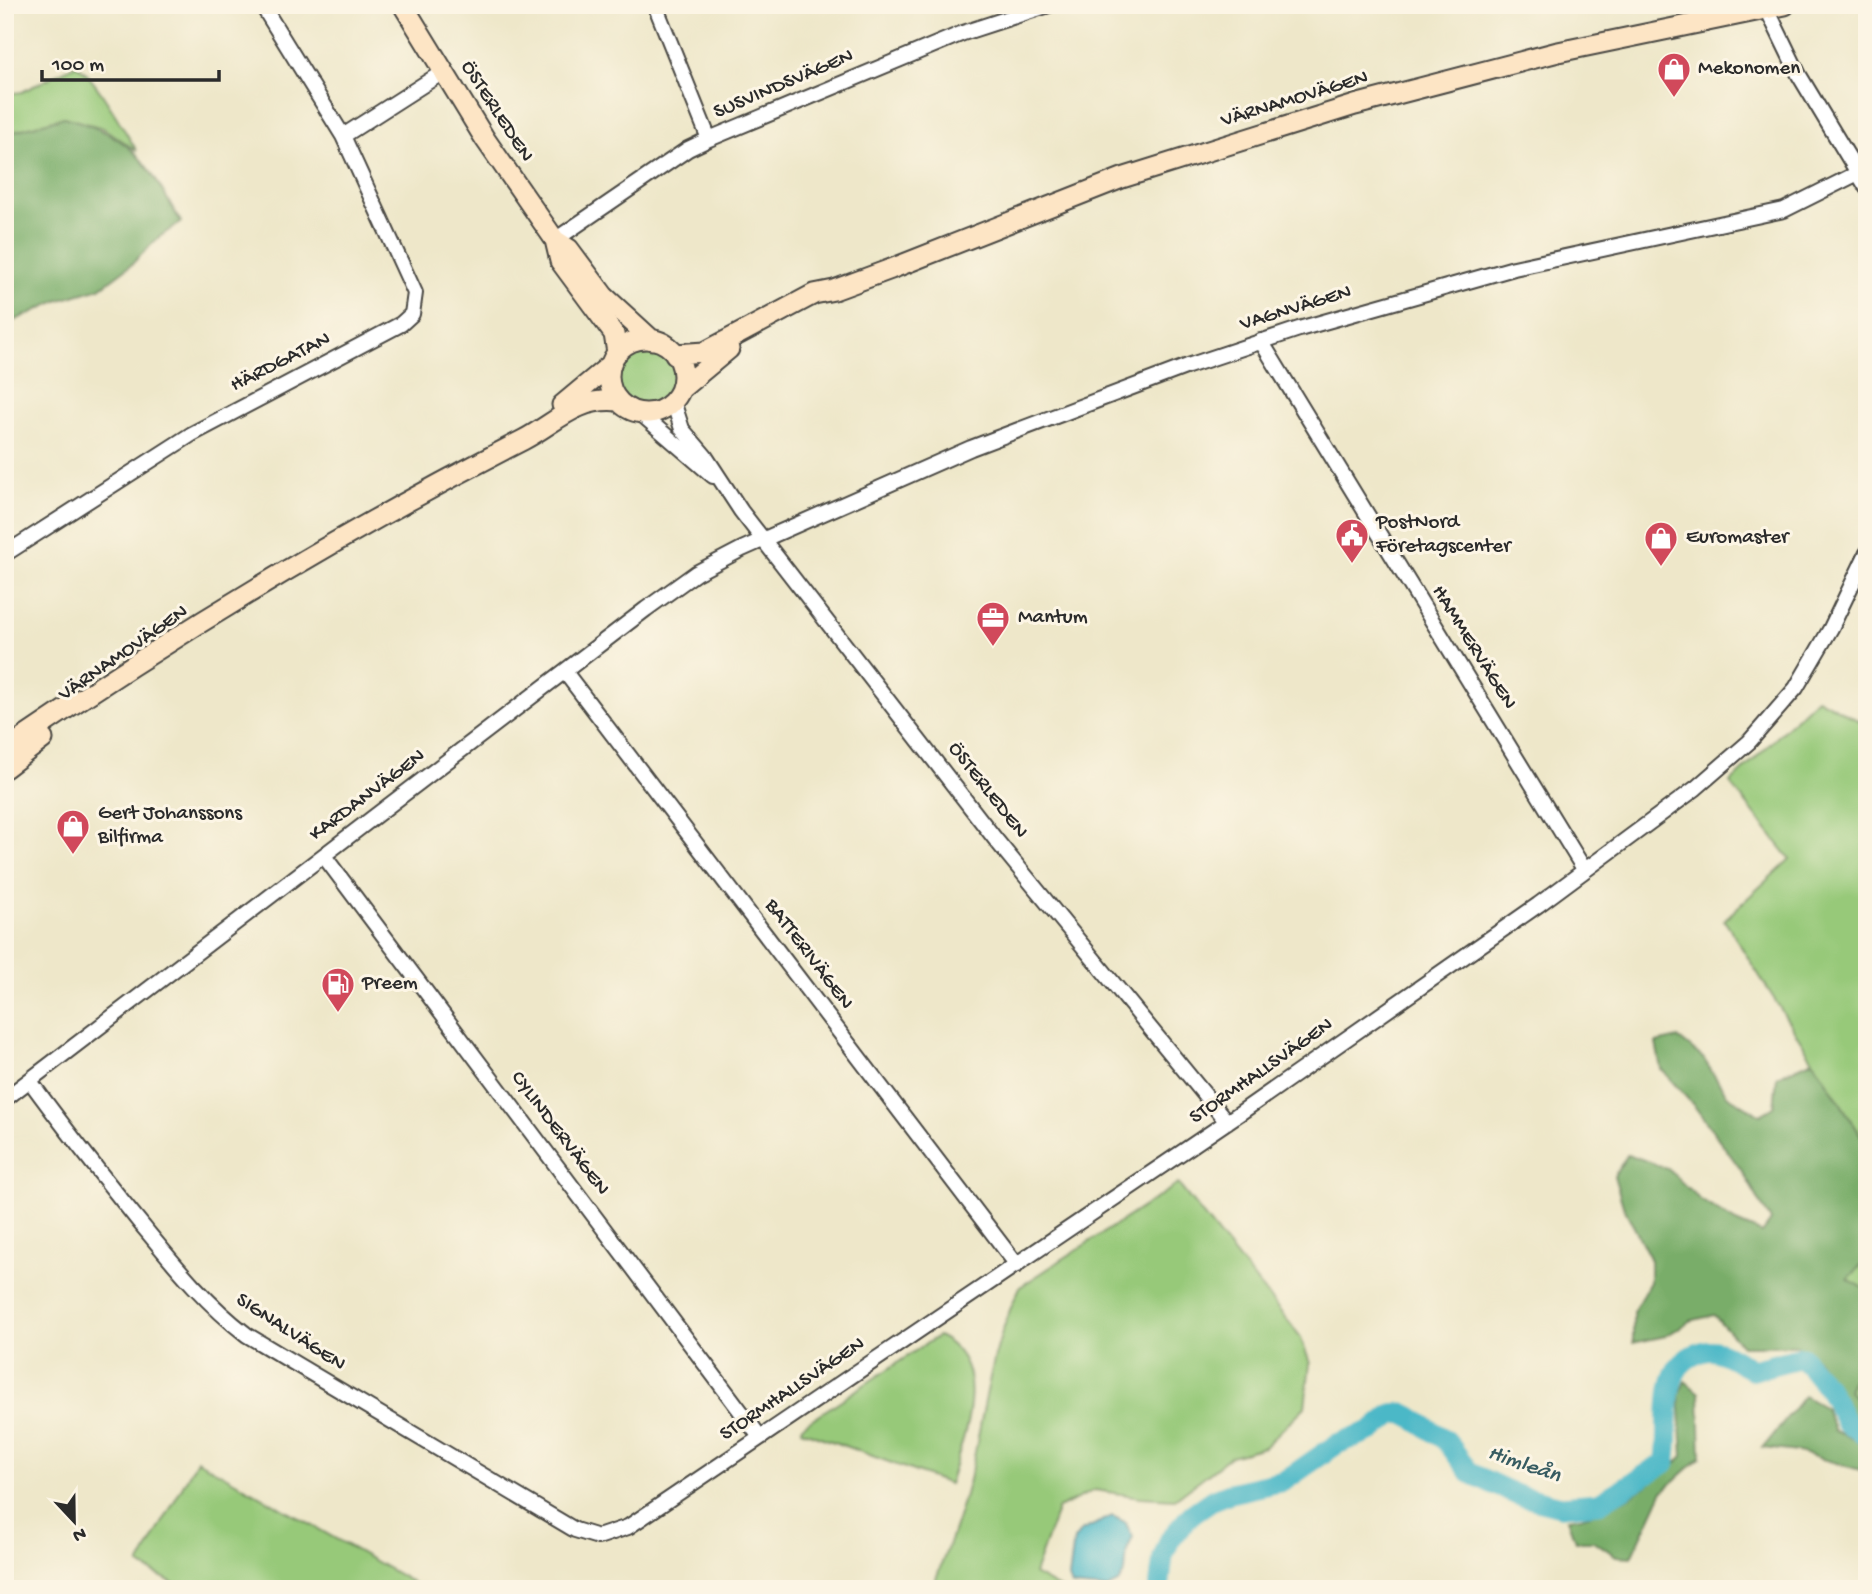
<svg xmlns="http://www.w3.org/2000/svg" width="1872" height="1594" viewBox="0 0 1872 1594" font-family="'Gochi Hand',sans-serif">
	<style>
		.green { fill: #97c979; stroke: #617a52; stroke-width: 2 }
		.forest { fill: #79ad69; stroke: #526c4a; stroke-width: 2 }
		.water { fill: #4cb8c7; stroke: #3c7279; stroke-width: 2 }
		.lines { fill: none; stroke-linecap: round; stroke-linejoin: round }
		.river { stroke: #4cb8c7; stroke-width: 21 }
		.minor-casing { stroke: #484743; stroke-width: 18 }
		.secondary-casing { stroke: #484743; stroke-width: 23 }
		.minor { stroke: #fff; stroke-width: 14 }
		.secondary { stroke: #fde5c5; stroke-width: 19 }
		.labels { text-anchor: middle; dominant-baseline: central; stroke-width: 6; stroke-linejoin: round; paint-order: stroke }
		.poi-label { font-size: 21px; fill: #2b2b2b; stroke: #fcf5e5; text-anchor: start }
		.street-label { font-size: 21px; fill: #2b2b2b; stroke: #fcf5e5 }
		.water-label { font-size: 23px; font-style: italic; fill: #375c62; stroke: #fcf5e5 }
	</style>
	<rect width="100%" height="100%" fill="#fcf5e5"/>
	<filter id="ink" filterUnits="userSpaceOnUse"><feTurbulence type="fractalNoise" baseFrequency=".0143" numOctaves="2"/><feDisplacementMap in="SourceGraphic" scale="14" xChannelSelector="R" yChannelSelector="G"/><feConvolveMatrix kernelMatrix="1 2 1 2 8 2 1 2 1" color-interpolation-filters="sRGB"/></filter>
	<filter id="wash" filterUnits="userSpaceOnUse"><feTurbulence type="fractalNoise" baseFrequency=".00686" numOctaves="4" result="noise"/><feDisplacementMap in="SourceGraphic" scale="28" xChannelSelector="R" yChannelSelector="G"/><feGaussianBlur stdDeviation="1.57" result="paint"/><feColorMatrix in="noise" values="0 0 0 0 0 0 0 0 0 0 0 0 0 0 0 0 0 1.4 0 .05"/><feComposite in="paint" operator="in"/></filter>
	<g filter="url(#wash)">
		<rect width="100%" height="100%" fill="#eee7c9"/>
		<path class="green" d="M75 65C91 69 126 134 137 151L103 128 64 117 5 134V94L22 92Z
			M615 376a30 30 0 1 1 60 0a30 30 0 1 1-60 0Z
			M1817 698 1867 725V1145L1724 920 1790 859 1730 783Z
			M1178 1184 1300 1336 1310 1363 1305 1407 1264 1447 1231 1456 1175 1499 1140 1497 1095 1490 1058 1508 1034 1574 1061 1589H932C947 1550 963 1508 972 1467 985 1406 992 1344 1020 1287Z
			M1867 1259V1290L1847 1279Z
			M938 1336C995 1363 963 1439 949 1484L801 1430 802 1426Z
			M1855 1374H1867V1412L1848 1390Z
			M197 1460 424 1589H185L139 1565Z"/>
		<path class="forest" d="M64 117C137 138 144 160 181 222L158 238 131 265 100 288 57 301 5 325V134Z
			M1678 1038 1703 1058 1727 1095 1760 1115 1774 1107 1777 1076 1813 1060 1867 1145V1259L1848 1279 1867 1290V1374L1855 1375 1848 1390 1867 1412V1425L1856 1422 1817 1359 1796 1346H1742L1714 1315 1690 1321 1666 1336 1633 1343V1312L1650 1282V1258L1623 1206 1614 1176 1628 1154 1668 1169 1699 1199 1736 1222 1762 1233 1771 1221 1742 1171 1695 1107 1661 1069 1656 1043Z
			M1685 1381 1699 1393 1701 1457 1662 1492 1632 1557 1616 1556 1594 1541H1575L1567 1519C1606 1516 1656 1483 1683 1456L1679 1394Z
			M1804 1396 1825 1408 1835 1431 1867 1445V1472L1798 1452 1763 1448Z"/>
		<path class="water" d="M1112 1516 1125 1522 1133 1537 1127 1550 1125 1572 1118 1583 1106 1589 1072 1586 1069 1578 1074 1540 1081 1531Z"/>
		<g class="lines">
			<path class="river" d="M1159 1589 1163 1557 1170 1539 1192 1514 1212 1500 1230 1493 1284 1481 1337 1444 1373 1430 1392 1414 1403 1413 1411 1417 1446 1440 1470 1473 1517 1495 1561 1506 1599 1503 1665 1463C1673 1430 1656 1371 1694 1355 1703 1351 1709 1349 1719 1352 1730 1355 1742 1365 1753 1370L1802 1357 1828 1389 1847 1424 1867 1435"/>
		</g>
	</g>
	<g filter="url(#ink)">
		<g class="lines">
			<defs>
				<path id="minor" d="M655 5 709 139
					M1767 9 1799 75 1867 188
					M343 136 443 72
					M555 240 688 149 709 139 963 33 1049 5
					M1261 341 1584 869
					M673 401 682 429 705 456 741 511 996 840 1227 1122
					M640 413 713 476
					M5 554 192 434 401 324 412 314 415 293 343 136 262 5
					M565 672 1017 1265
					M324 856 760 1437
					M30 1081C65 1129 103 1177 141 1224 174 1264 205 1303 247 1335L575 1530 598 1537 628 1527 1240 1113 1538 905 1696 788 1749 742 1796 688 1831 628 1867 553
					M5 1099 646 609 696 573 742 549 971 448 1188 366 1299 329 1514 268 1784 210 1858 173"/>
				<path id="secondary" d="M403 5 485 139 555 240 560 261 614 334 617 353
					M555 240 569 249 604 296 652 340
					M609 376a37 37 0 1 1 74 0a37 37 0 1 1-74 0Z
					M675 354 705 352 814 294 834 290 891 269 1122 178 1355 105 1558 52 1785 5
					M681 389 729 349
					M562 405 610 365
					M5 750C172 636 343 532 523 440 557 422 577 397 618 401
					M5 768 43 739"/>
			</defs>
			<use href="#minor" class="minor-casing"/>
			<use href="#secondary" class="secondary-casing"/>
			<use href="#minor" class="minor"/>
			<use href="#secondary" class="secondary"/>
		</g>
	</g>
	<defs>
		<symbol id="shop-pin" viewBox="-11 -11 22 30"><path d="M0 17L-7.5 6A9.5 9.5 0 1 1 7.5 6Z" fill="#d1495b" stroke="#fcf5e5"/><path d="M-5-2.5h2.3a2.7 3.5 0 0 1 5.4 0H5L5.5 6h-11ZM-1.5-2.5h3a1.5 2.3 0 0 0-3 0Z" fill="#fff"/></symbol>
		<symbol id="civic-pin" viewBox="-11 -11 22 30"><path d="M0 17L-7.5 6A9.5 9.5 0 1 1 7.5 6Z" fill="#d1495b" stroke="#fcf5e5"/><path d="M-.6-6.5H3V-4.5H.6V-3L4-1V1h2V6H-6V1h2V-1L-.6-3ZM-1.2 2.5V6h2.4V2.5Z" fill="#fff"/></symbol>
		<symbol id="office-pin" viewBox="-11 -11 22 30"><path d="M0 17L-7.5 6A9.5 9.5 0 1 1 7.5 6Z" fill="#d1495b" stroke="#fcf5e5"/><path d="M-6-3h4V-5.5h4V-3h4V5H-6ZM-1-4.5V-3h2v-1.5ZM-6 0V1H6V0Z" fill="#fff"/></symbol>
		<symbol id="fuel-pin" viewBox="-11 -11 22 30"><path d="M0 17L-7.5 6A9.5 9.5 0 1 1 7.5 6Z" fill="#d1495b" stroke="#fcf5e5"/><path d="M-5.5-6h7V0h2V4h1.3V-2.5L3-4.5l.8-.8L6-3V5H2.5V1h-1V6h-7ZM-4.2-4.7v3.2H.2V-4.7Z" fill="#fff"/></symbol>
	</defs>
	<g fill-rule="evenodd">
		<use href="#shop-pin" x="1655" y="50" width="38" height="52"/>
		<use href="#civic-pin" x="1333" y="516" width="38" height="52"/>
		<use href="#shop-pin" x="1642" y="519" width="38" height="52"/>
		<use href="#office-pin" x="974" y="599" width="38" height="52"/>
		<use href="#shop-pin" x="54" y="807" width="38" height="52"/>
		<use href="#fuel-pin" x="319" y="965" width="38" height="52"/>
	</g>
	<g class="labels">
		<g class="poi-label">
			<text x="1698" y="69">Mekonomen</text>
			<text x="1376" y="523">PostNord<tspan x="1376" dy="24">Företagscenter</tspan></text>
			<text x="1686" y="538">Euromaster</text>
			<text x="1018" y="618">Mantum</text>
			<text x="98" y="814">Gert Johanssons<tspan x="98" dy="24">Bilfirma</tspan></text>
			<text x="362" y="984">Preem</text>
		</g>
		<g class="street-label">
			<text transform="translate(784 85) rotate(-23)">SUSVINDSVÄGEN</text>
			<text transform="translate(1295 100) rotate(-17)">VÄRNAMOVÄGEN</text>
			<text transform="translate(496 112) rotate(57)">ÖSTERLEDEN</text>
			<text transform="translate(1296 309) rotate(-17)">VAGNVÄGEN</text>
			<text transform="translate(281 363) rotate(-27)">HÄRDGATAN</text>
			<text transform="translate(1473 648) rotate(58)">HAMMERVÄGEN</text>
			<text transform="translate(124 654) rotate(-35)">VÄRNAMOVÄGEN</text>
			<text transform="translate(987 791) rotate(52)">ÖSTERLEDEN</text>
			<text transform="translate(368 796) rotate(-37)">KARDANVÄGEN</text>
			<text transform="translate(808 955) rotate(53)">BATTERIVÄGEN</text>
			<text transform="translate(1262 1072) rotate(-35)">STORMHALLSVÄGEN</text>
			<text transform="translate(559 1134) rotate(53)">CYLINDERVÄGEN</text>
			<text transform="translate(290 1333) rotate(33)">SIGNALVÄGEN</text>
			<text transform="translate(793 1390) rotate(-34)">STORMHALLSVÄGEN</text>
		</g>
		<g class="water-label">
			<text transform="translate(1524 1465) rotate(19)">Himleån</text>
		</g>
	</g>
	<rect width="1872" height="1594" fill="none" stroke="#fcf5e5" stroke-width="28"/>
	<g transform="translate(74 1521) rotate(158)" stroke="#fcf5e5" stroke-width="5" paint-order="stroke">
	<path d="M0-5L12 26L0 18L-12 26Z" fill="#2b2b2b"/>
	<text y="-10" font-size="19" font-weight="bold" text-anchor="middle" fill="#2b2b2b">N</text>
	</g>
	<path d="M42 70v10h177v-10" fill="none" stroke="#2b2b2b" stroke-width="3.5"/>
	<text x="52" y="70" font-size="21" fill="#2b2b2b" stroke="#fcf5e5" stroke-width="5" paint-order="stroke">100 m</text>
</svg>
